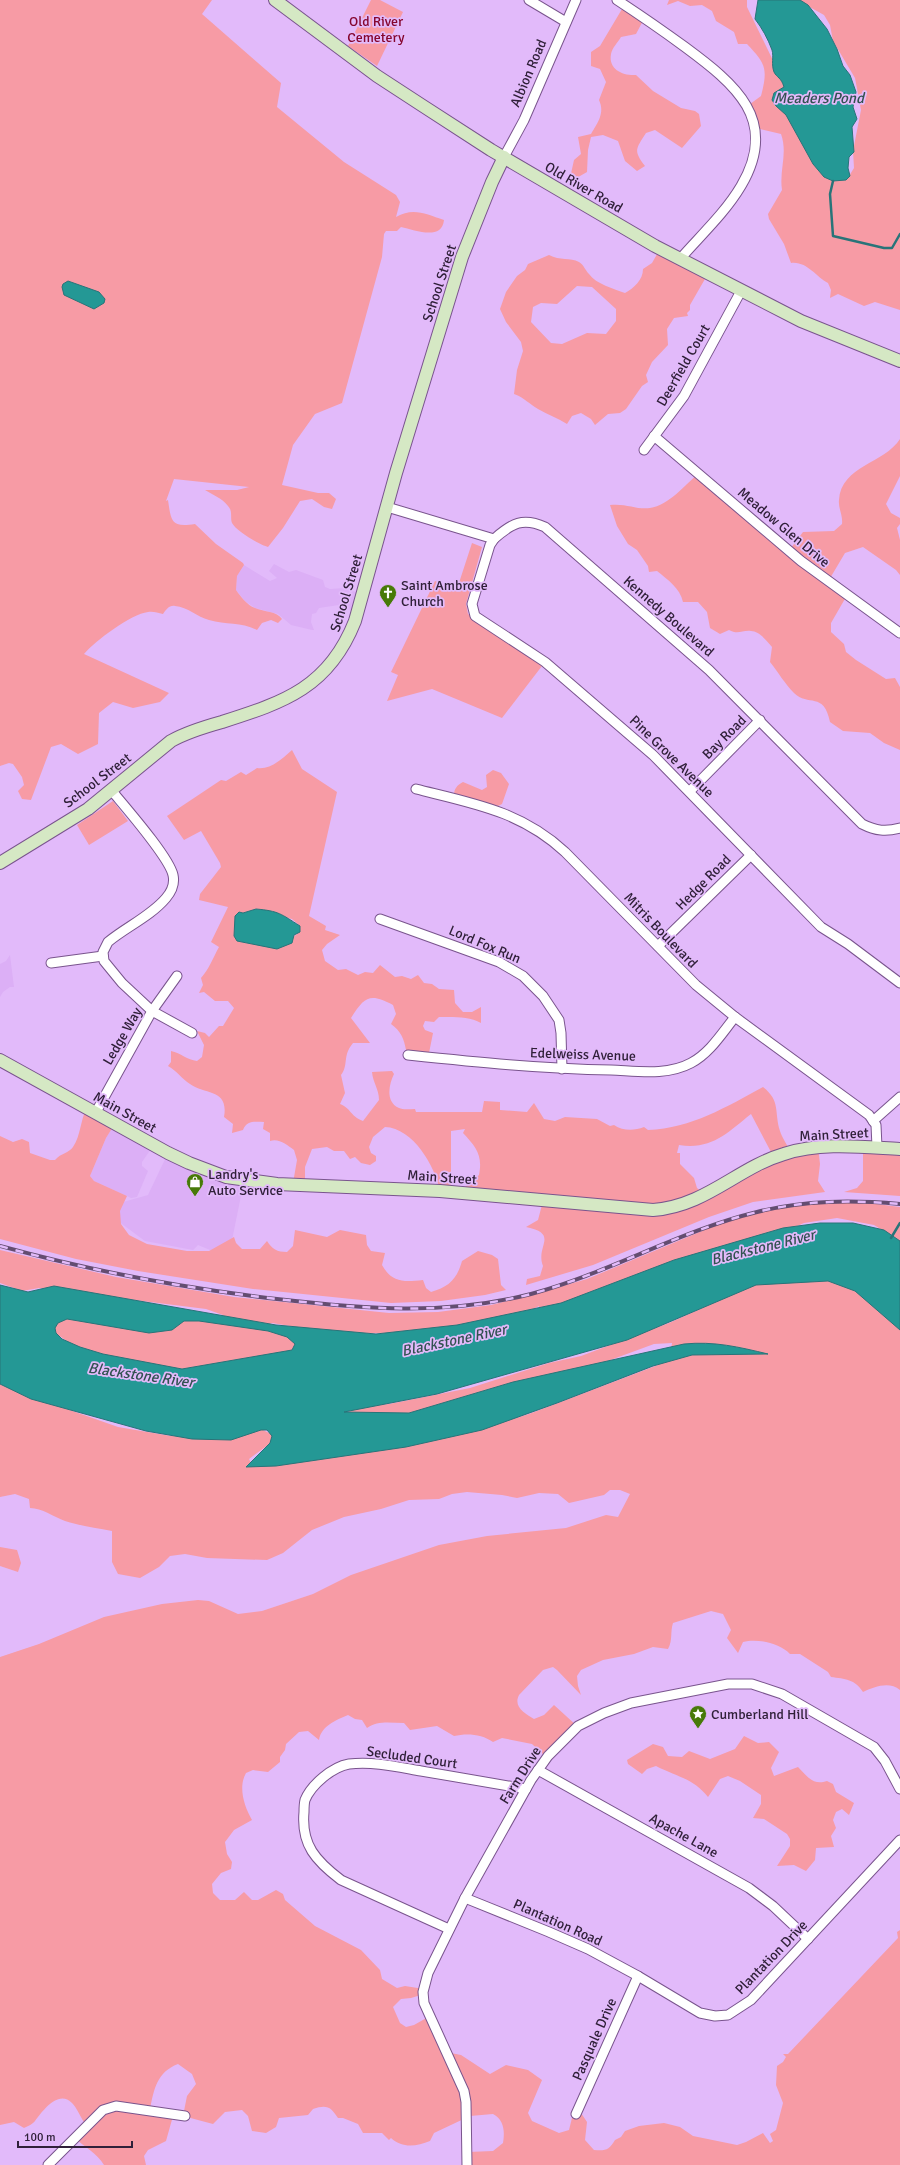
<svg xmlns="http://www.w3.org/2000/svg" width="900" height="2165" font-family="Signika,sans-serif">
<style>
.built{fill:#dcaff6}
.green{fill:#f79ba5;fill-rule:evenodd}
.water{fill:#249895;stroke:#287479;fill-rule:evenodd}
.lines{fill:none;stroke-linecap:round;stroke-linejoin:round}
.stream{stroke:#287479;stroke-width:2.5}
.street-casing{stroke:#79548d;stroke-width:11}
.secondary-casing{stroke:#79548d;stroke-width:14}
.street{stroke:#fff;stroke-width:9}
.secondary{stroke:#d5e8c4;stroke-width:12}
.rail-casing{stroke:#644d71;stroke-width:4}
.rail{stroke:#e2bafa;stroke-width:2.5;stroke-dasharray:8;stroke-linecap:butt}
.labels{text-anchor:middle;stroke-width:3.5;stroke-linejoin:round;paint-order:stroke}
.park-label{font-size:14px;fill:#85062e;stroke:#e2bafa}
.street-label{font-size:14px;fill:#302039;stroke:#e2bafa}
.poi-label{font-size:14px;fill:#302039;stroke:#e2bafa;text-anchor:start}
.water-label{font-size:15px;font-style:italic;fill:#315251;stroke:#e2bafa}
</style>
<rect width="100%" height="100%" fill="#e2bafa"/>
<g class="built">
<path d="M274,564L289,572L296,570L323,580L325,587L330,589L344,588L363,594L358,613L339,605L319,608L316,613L312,614L311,622L314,630H312L291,625L278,614L255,608L245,601L236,590L237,576L244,565L270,581L277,578L269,571Z"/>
<path d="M10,955L14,987H10L3,992L0,997V964L6,961Z"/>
<path d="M116,1122L153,1146L142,1162V1166L148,1171L137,1197L131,1198L94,1181L90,1176L106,1138Z"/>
<path d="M168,1153L244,1181L230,1250H210L198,1245L193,1250L145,1241L118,1221L116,1204L148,1195Z"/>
</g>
<g class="green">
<path d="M0,0H212L202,14L281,83L277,107L344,162L396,195L400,202L396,217C413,207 426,214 444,220C442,241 415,230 401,227L397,231H386L384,234L382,257L342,403L315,414L293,445L282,485L318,493H329L336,499L332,509L324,507L312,499L300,501L283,528L268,547C260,545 236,531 232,523C230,518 233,511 228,506C222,498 213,495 205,490H237L249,487L174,479L166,501L168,500C171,521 171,528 195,524L216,544L243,563L244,565L237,576L236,590C241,597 247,605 255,608C264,612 277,611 282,619L278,623L271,620L262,623L257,630C242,622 226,625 209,620C197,617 188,607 175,606C169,605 166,610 163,614C158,613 153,611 148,612C131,614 95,641 84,654L169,693L160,702L133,708L113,702L99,713L98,744L78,754L61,744L51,747L31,800L22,799L18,791L24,785L22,777L13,764L9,763L0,766Z"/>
<path d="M371,0H380L403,12L377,66L348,46Z"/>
<path d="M669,0H747V7L782,79L849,176L854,168L853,151L861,110L855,78L833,41L830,25L824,15L797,0H900V310L875,302L864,306L838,294L830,298L831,290L828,283C816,277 807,261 791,263L784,244L769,219L768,214L782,190C779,170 788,154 781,134L752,127L746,107L761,96C768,69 766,64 747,44H738L734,32L716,21L712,11L702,5L690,6L678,1L667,5Z"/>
<path d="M625,4L645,17L636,34L621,37C618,42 612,48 611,54C608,70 624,76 636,75L653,91L681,108L695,111L699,114L701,126L682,148L655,130L646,133C636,149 633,150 645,166L637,171L625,161L618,141L603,135L591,137L588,150L587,172L573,180L570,178L574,160L581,154L578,137L591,134C598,122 605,113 599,100L606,82L600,69L591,66V52L600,46Z"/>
<path d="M660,249L709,272L690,305V310L687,313L688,316L674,318L667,329L668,345L652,362L646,375L648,382L642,386L626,409L620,413L608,414L595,425L591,419L581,413L572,416L567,424C558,418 548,415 538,409C529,404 525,398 514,394L517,370L523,351L521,342L506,322L500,309L506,292L517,276L525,270L528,264L549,255C560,261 570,257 579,262C584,265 585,270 589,274C596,284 614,289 625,293C634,288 643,280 643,269L652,263ZM577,286L592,287L616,309V321L606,334L587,333L562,344L551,343L531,322L533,307L541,303L557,304Z"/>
<path d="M900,439V476L886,504L891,513L900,518V524L897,528L900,540V575L896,570L863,547L845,553L829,580L846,597L831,623V632L844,644L846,652L856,660L886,679L895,678L900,687V750L884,743L870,733L843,731L830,722C824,691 808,707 794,693C785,684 778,672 770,662L772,647C767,641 759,631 751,631C742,630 738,635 729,630L720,634L710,628L707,612L698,602H683C680,588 668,580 657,571L649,572L648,566L637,550L628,544L617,526L610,505C626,503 637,510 650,508C669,505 685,485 699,473L791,548L803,532L834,531L842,524C843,515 838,508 839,500C841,466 885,463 900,439Z"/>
<path d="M472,543L482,547L466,604L468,614L545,662L502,718L432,689L387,701L398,675L391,672L435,581L457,589Z"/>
<path d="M292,750L302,769L337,792L309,916L326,926L325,930L340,935L327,944L322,950L325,961L338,970L346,969L358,975L365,972L373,973L380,965L395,977L402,976L411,979L418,975L424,983L432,984L439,989L454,990L455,1003L463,1012H472L481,1007V1023C469,1016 453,1017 439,1017L434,1022L425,1021L423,1026L425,1030L433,1033L429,1053L406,1050C404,1039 401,1031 391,1024L396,1014L393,1005C370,993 365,996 351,1018L370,1043H353C342,1056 349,1065 341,1075L345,1093L340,1104C351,1108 350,1116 363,1121L379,1100C379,1089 373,1083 372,1072L392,1071L394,1074C389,1084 385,1102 399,1108C403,1110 410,1109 415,1109L416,1112H482L484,1101L500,1102V1110L527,1112L534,1103L544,1119L555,1121L565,1117L597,1119L610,1126L614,1125C623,1131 634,1131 644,1127L648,1130C692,1128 726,1107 763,1087C781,1101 774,1112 780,1131C782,1138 787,1144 790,1151L818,1147L820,1164L818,1181L825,1192L753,1202L709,1217L593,1265L526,1285L527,1279L540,1276L543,1266C535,1246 560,1234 526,1227L538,1220L543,1201L464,1193L465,1187L479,1175C483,1155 476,1147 463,1133L465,1129L451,1131V1192L440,1191C435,1166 413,1128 385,1127L373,1137L369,1147L371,1153L376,1156V1161L370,1165L361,1163L355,1157L350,1159L344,1151H334L327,1147L312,1149L305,1167V1184L293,1183L297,1160L294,1150C287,1145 279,1138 270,1141V1133L263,1129L264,1122C255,1122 247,1120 243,1130L232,1133L233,1124L224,1117C229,1089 206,1095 190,1084C182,1079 177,1071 168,1066L171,1062V1051C181,1053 187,1060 197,1061L202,1057L204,1045L197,1031L205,1033L209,1037L219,1026H223L234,1008L228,1001H215L204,992L199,993L203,985L201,978C209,969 213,958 219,947L211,942L228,907L199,900L200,894L221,867L220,863L201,831L184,840L167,816L221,780L226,781L241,772L246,775L257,768C271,770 283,758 292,750ZM256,909L292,919L300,926L297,934L282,946L241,942L243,913ZM751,1114L771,1152L770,1158L701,1191L697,1188L694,1178L680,1164V1153H677L679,1145C712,1150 727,1133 751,1114Z"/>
<path d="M493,770L501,773L509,784L502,804L494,808L454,795C454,789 457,785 463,782L482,790L487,787L486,775Z"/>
<path d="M113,801L128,821L89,845L77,825Z"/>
<path d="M87,1107L116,1122L106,1138L90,1176L94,1181L127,1196L120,1211L121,1224L129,1235L147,1244L187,1251H209L234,1237L236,1243L242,1249H260L267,1241C272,1249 277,1252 287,1252L293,1246L295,1230L327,1237L340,1230L366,1235L367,1245L371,1251L385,1253L382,1265C392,1283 404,1282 423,1280L426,1288L431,1292C449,1287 457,1279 462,1261L478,1251L492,1255L498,1259L501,1285L506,1290L485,1295L441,1301L391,1303L253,1289L138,1271L76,1259L0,1239V1136L13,1142L22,1139L29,1142L30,1153L50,1160H55C61,1153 69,1153 73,1147C81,1135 80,1121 87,1107Z"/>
<path d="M863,1146L900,1148V1196L844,1192L857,1188L863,1181Z"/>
<path d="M823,1202H861L900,1207V1241L874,1225L837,1218L804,1223L777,1235L563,1305L539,1308V1306L529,1311L423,1333H333L272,1323L266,1326L309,1346L297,1354L186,1371L116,1359L71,1344L51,1330V1323L67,1319L81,1321L228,1320L223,1315L206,1309L39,1288L22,1291L0,1283V1250L116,1277L234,1297L389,1313L438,1312L491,1305L535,1294L587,1279L714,1226L756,1212Z"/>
<path d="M771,1277H837L900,1320V1690C889,1681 874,1687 863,1692C855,1679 845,1679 831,1677L828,1672L800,1654H790C780,1643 757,1638 743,1642L738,1653L727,1638L731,1630L723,1614L711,1611L673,1623C670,1632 673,1640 668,1649L653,1647L634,1654L603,1660L581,1670L577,1676L578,1686L581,1695L557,1670L553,1667L543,1670L519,1695C513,1707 525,1713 534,1719L544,1715L554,1705L577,1726L545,1756L532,1744L502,1738L493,1742C482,1734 467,1733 454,1736L437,1726L410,1730L404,1723C391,1723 378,1720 367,1728L362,1720L355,1719L348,1715C336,1720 321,1726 319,1740L308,1731L299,1732L286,1744L285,1750L280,1757V1762L268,1772L253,1770L246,1773C238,1787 244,1806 252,1820L234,1830L225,1842L227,1854L232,1862L231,1869L221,1873L212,1884L213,1893L220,1900H235L244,1892L252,1900H258L276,1890L283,1894L285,1900L315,1926L361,1950L380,1970L382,1979L397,1988L405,1986L424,1989V1994L411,1998L401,1999L393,2007L400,2023L406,2027L414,2025L430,2016L451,2053L461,2055L490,2074L506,2065L528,2070L542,2080L528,2113L532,2121L559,2133L569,2130L573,2114L577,2107L587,2122L585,2140L594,2150C606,2151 609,2150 615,2140L621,2137L625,2131L639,2126L664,2123L680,2127L693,2136L737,2145L746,2142L763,2133L770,2143L773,2141L770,2134L776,2130L783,2103L776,2085L777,2066L783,2062L786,2057L783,2054H788L898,1938L897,1932L900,1930V2165H466L468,2152L493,2151L503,2143C505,2131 504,2120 493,2114L470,2116L434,2133L430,2141C417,2146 403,2149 391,2138L389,2140L382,2133H363L358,2124L343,2118H338C331,2107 327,2104 313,2109L308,2115L279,2118L276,2127L266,2133L252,2131L248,2116L242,2110L225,2112L213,2124L183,2116L187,2096L196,2084L192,2074L178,2064C157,2072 154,2089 150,2109L173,2116L166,2141L148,2150L144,2156L146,2165H104C97,2153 84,2147 74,2137L84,2122C80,2116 77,2108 72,2103C58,2089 42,2112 35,2121C33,2124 28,2126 24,2128L14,2122L0,2125V1657L39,1644L104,1617L162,1604L198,1600L209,1601L238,1614L262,1611L313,1594L351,1575L439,1545L487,1536L566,1528L606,1515L618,1517L630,1494L620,1490H610L604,1495L569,1503L558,1494L539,1493L517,1498L502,1495L467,1492L452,1494L439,1499L409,1500L381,1509L344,1517L312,1530L283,1553L267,1560L207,1558L185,1554L170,1556L159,1567L140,1578L118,1574L112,1562V1531C96,1528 81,1526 65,1521C54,1517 42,1508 30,1508L29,1499L15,1494L0,1497V1377L64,1408L118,1427L171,1436H201L261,1429L273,1435L272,1442L249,1459L251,1463L513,1419L529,1414L658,1365L670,1357L672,1343L654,1344L586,1369L417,1414H350L348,1412L358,1407L389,1404L470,1388L549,1363L581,1356L669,1323Z"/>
<path d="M0,1547L17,1550L21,1563L18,1572L0,1566Z"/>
<path d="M744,1736L758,1743L769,1742L779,1752L771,1768L774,1776L798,1767C807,1776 813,1786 827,1781L833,1784L836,1792L854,1803L849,1815L842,1809L836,1812L833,1820L836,1828L831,1836L834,1847L816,1848L815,1860L806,1871L794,1865L777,1866L790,1846V1839L787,1834L764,1819L753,1818L761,1804V1795L740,1781L728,1776L720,1779L708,1797C693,1778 677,1777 656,1766L647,1769L642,1774L628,1764L627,1760L653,1744L663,1747L668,1756L682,1757L689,1751L710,1759L735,1749Z"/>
</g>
<g class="water">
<path d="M758,0H800L808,5L827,29L837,49L843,66L850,75L856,92L853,107L857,119L852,127L854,152L849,157L848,168L850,176L846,180L833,181L824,177L813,164L786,115L776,106L772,100L774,93L784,87C781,77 777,78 774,72C771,64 774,57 772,50C768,39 762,28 755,19Z"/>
<path d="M68,281L99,292L105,299L104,303L94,309L64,295L62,287L63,284Z"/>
<path d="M256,909C279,911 281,914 300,926V932L294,935L292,943L277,949L237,941L234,936L235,916L239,912L243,913Z"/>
<path d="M820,1223H853L884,1230L900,1241V1330L855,1291L828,1281L756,1285L627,1340L437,1394L344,1412L409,1413L513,1382L684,1344C714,1341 739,1347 768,1354L692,1355L653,1366L557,1403L482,1430L406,1447L276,1466L246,1467L270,1443L272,1436L267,1430H261L231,1440L192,1439L146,1431L31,1399L0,1384V1285L28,1292L54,1286L276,1325L376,1334L457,1325L561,1303L674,1260L783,1228ZM67,1319L149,1333L172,1330L184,1321H199L268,1331L287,1337L295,1344L292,1350L182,1369L103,1354L80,1347L62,1339L56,1333L55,1328L58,1323Z"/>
</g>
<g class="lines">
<g class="stream">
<path d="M833,181L830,194L833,236L884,248H892L900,234"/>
<path d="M891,1238L900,1223"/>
</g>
<defs>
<g id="street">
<path d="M529,0L566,22"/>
<path d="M617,0C640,15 663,31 685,47C735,84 780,120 741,186C725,213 700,236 680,259"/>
<path d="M504,157L524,120L576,0"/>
<path d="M654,436L801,561L900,633"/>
<path d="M644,450L684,396L741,291"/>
<path d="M387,507L494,539C512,523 523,517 545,527L709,670L862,824C876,831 886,832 900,828"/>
<path d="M494,539L490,545L472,604L475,616L545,662L653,755L821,927L848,944L900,983"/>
<path d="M416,789C472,803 521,811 565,852L696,985L735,1017L869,1115L876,1125L877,1147"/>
<path d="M112,791C126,808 169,857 173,875C175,884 172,891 166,898C151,916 126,927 108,942L103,952L104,961L122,983L152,1011L192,1033"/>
<path d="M690,791L760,720"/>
<path d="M380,919L499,962L523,976L543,996L559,1020L561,1033L562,1069"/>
<path d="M658,946L751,855"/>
<path d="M51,963L103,956"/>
<path d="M408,1055C475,1062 543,1069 611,1070C637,1071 667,1076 691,1063C710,1053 722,1033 735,1017"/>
<path d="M96,1112L152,1011L177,976"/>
<path d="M873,1121L900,1097"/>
<path d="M538,1770L749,1888L773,1906L808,1939"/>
<path d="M465,1898L549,1932L588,1949L638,1976L700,2013L715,2016L728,2015L751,2000L900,1840"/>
<path d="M449,1929L341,1880C316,1861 301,1845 304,1812C304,1809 304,1804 305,1800C311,1785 332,1767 349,1764C373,1761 398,1767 421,1771C456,1777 491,1783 526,1789"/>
<path d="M576,2114L638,1976"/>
<path d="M48,2165L103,2110L116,2106L185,2116"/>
<path d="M467,2165L466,2102L464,2091L424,2003L423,1992L428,1973L465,1898L531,1780L548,1756L578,1726L604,1713L631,1703L728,1684H752L782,1694L874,1747L885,1761L900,1789"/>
</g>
<g id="secondary">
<path d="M275,0L377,76L423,106L491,150L655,246L801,321L900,361"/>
<path d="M0,863L88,809L171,741C187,732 204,727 222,722C285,702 329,687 355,621L396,473L462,257L492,182L504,157"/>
<path d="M0,1060L168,1153L189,1163L226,1177L277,1184L440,1191L653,1210C706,1206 737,1168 784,1154C821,1142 862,1147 900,1149"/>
</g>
</defs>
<use href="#street" class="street-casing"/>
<use href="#secondary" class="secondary-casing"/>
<use href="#street" class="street"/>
<use href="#secondary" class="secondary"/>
<defs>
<path id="rail" d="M0,1246C91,1271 183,1288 277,1299C364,1309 445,1316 531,1294C609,1273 679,1231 757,1212C805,1200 852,1200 900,1204"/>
</defs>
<use href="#rail" class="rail-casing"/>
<use href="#rail" class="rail"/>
</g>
<defs>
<symbol id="church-pin" viewBox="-11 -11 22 30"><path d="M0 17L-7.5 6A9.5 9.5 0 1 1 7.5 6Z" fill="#477a08" stroke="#e2bafa"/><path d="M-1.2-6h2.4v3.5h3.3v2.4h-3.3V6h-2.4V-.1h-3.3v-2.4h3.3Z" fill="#fff"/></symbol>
<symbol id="shop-pin" viewBox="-11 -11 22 30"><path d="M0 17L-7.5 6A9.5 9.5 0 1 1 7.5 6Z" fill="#477a08" stroke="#e2bafa"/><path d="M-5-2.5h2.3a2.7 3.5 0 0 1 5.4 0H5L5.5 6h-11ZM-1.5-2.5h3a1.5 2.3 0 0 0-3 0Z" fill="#fff"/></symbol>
<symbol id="sight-pin" viewBox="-11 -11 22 30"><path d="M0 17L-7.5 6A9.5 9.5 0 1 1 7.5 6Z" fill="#477a08" stroke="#e2bafa"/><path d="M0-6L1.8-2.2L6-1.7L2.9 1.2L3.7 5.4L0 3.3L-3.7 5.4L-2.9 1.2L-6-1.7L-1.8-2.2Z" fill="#fff"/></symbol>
</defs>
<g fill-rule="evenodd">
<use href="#church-pin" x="378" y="583" width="20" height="27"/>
<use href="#shop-pin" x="185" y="1172" width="20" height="27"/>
<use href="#sight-pin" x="688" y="1704" width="20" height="27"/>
</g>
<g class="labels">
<g class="park-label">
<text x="376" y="26">Old River<tspan x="376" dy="16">Cemetery</tspan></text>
</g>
<g class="street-label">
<text transform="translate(528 73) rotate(-67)" y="5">Albion Road</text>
<text transform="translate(584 187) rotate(30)" y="5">Old River Road</text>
<text transform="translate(439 283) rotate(-72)" y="5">School Street</text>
<text transform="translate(683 365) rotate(-60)" y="5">Deerfield Court</text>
<text transform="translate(784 527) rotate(40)" y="5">Meadow Glen Drive</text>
<text transform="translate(346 593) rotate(-73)" y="5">School Street</text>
<text transform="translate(669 616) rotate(41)" y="5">Kennedy Boulevard</text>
<text transform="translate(724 737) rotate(-45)" y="5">Bay Road</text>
<text transform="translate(672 756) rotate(44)" y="5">Pine Grove Avenue</text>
<text transform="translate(97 780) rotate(-37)" y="5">School Street</text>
<text transform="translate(703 882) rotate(-45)" y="5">Hedge Road</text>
<text transform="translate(661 930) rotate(46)" y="5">Mitris Boulevard</text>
<text transform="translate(485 944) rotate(23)" y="5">Lord Fox Run</text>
<text transform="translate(122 1036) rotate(-60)" y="5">Ledge Way</text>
<text transform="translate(583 1054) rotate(2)" y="5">Edelweiss Avenue</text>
<text transform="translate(125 1112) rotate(29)" y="5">Main Street</text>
<text transform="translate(834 1134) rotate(-3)" y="5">Main Street</text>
<text transform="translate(442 1177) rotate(4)" y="5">Main Street</text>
<text transform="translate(412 1757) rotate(8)" y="5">Secluded Court</text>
<text transform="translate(520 1775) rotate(-58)" y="5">Farm Drive</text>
<text transform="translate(684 1835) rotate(29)" y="5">Apache Lane</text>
<text transform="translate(558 1922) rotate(24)" y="5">Plantation Road</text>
<text transform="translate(771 1957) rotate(-46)" y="5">Plantation Drive</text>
<text transform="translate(594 2039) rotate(-66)" y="5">Pasquale Drive</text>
</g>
<g class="poi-label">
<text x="401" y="590">Saint Ambrose<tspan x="401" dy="16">Church</tspan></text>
<text x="208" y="1179">Landry's<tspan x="208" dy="16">Auto Service</tspan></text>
<text x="711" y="1719">Cumberland Hill</text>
</g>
<g class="water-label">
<text x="819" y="103">Meaders Pond</text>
<text transform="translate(763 1247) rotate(-14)" y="5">Blackstone River</text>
<text transform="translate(454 1340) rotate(-12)" y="5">Blackstone River</text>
<text transform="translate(141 1375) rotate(8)" y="5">Blackstone River</text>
</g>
</g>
<path d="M18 2141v6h114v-6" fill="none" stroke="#302039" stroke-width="2"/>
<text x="24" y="2141" font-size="12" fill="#302039" stroke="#e2bafa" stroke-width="3" paint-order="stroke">100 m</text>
</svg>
